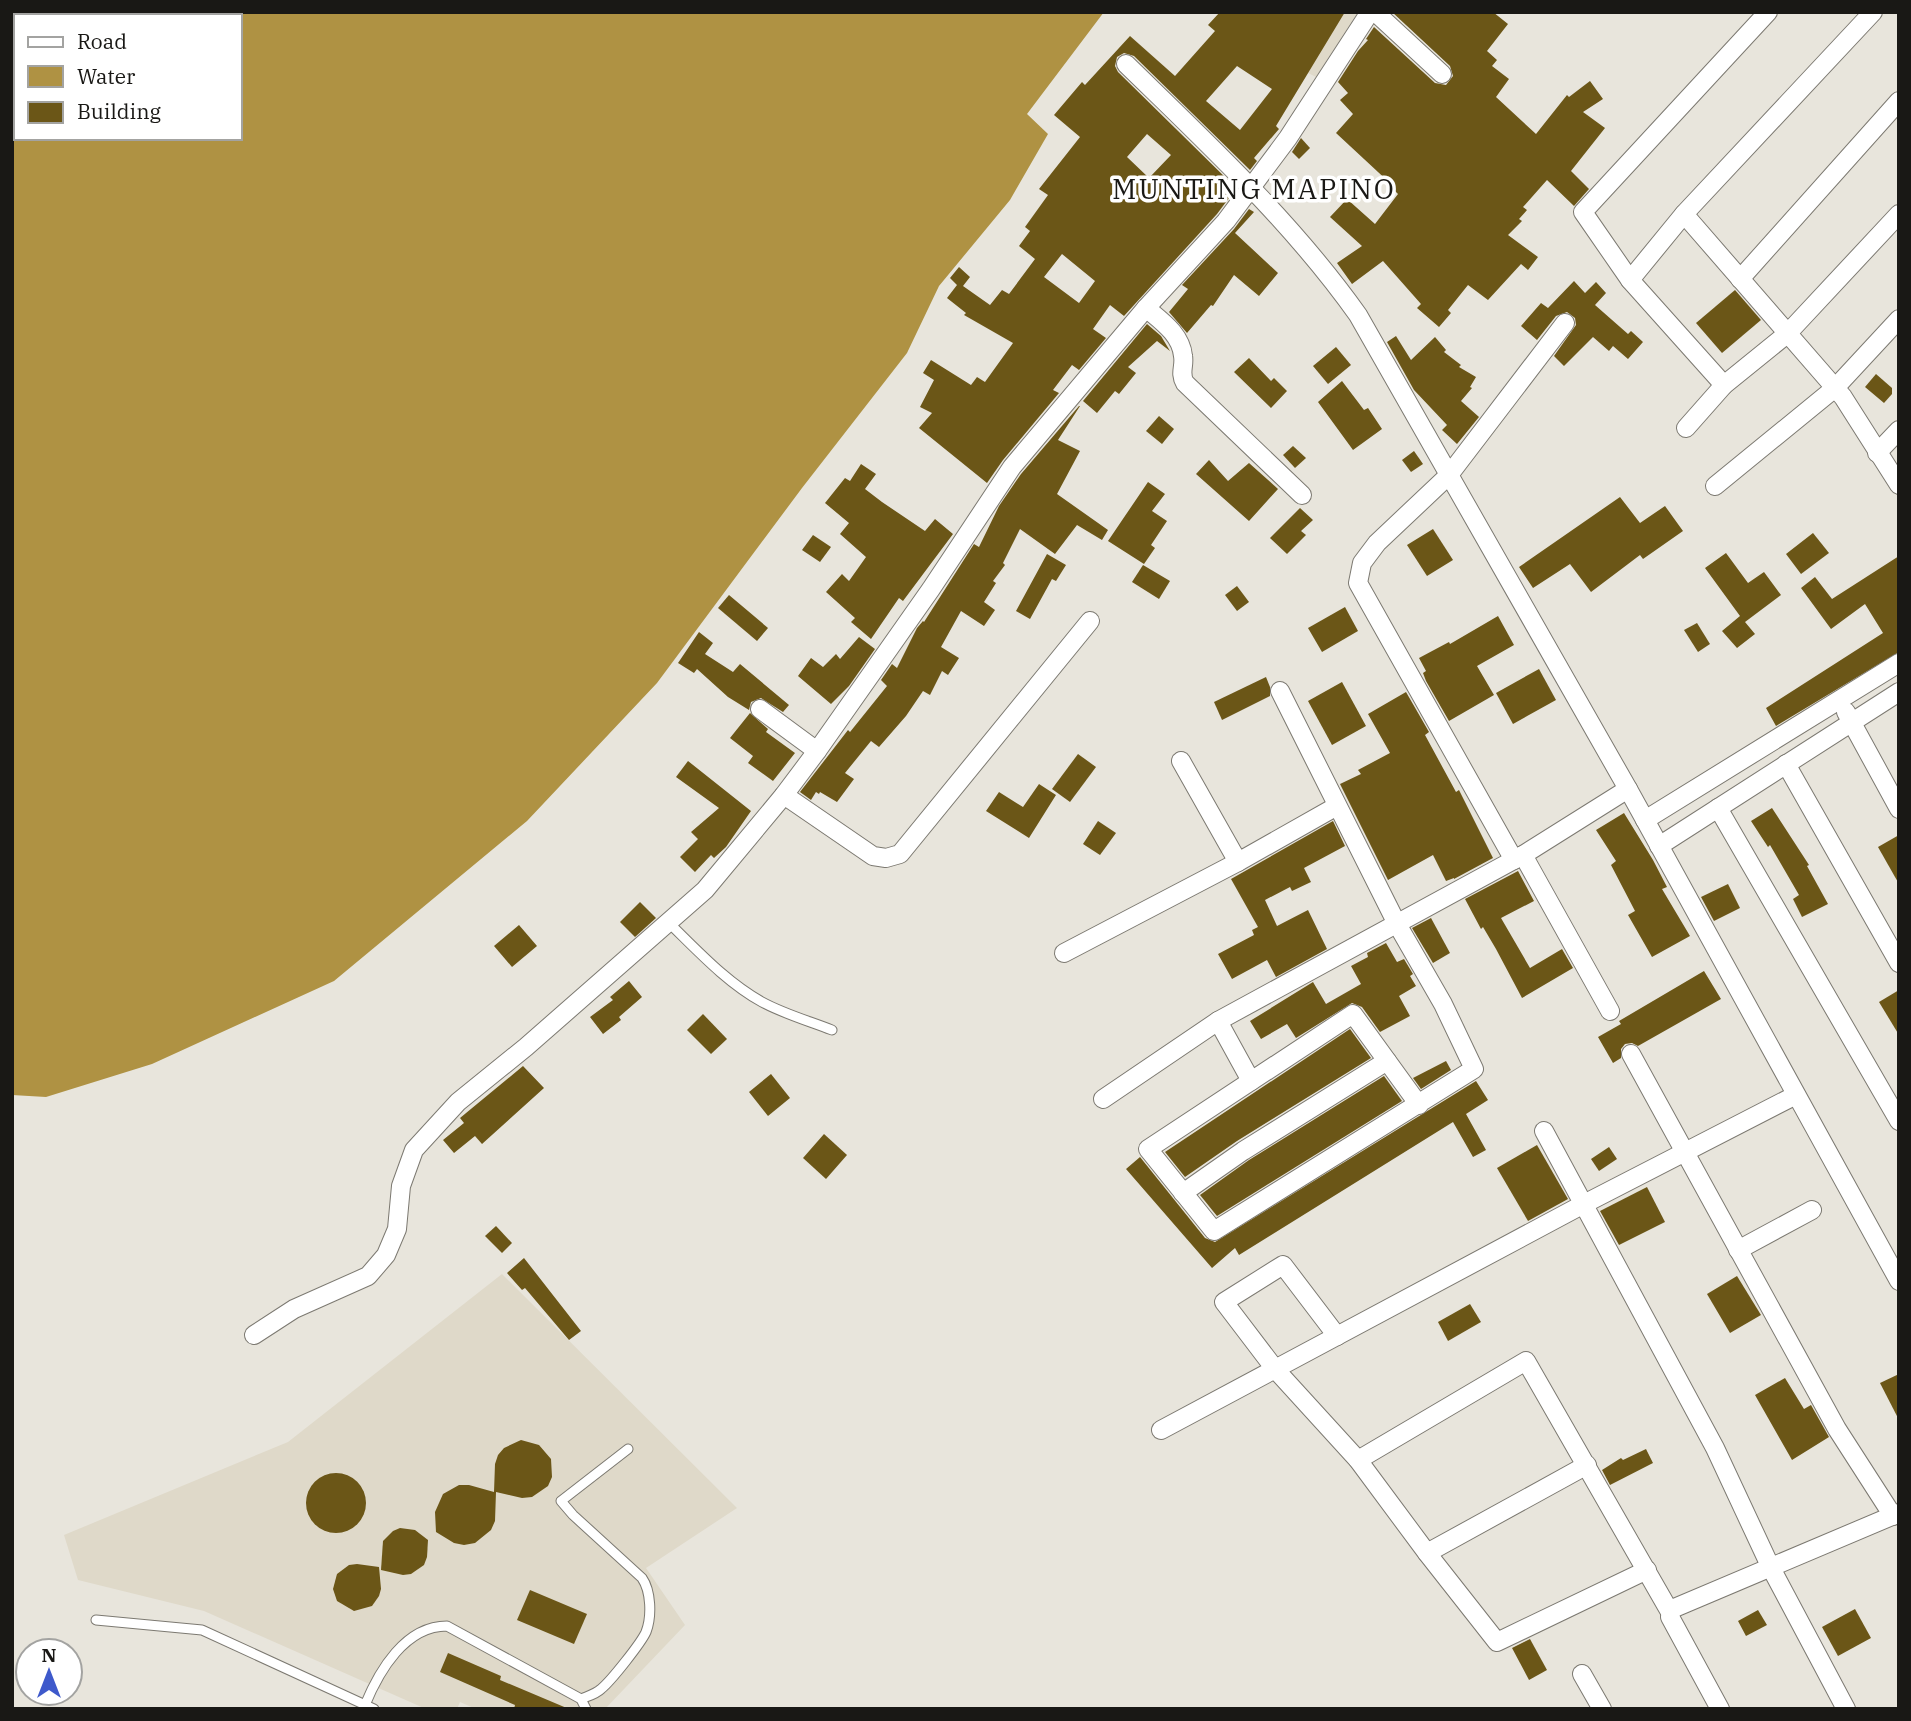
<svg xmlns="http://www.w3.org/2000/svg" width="1911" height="1721" font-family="'IBM Plex Serif',serif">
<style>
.built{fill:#dfd9c9}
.water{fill:#af9243;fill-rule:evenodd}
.building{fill:#6b5617;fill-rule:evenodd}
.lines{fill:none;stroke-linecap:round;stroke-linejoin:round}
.lane-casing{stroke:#7c7971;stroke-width:11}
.street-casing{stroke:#7c7971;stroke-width:20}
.lane{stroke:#fff;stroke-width:9}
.street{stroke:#fff;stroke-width:18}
.labels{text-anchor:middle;stroke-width:7;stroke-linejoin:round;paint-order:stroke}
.quarter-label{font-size:28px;letter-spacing:2px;fill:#191815;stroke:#fff}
</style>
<rect width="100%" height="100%" fill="#e8e5dc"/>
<g class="built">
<path d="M1272,12H1358L1316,77L1258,48Z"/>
<path d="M502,1274L737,1508L646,1568L685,1625L605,1709H476L460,1702L457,1709H426L204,1611L78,1580L64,1535L288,1442Z"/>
</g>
<path class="water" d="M12,12H1104L1027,114L1048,134L1010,200L939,286L907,353L802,488L657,683L527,821L334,981L152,1064L46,1097L12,1095ZM16,16H240V138H16Z"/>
<g class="building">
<path d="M1220,12H1345L1276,126L1279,129L1254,158L1257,161L1250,170L1134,56L1124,53L1117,57L1115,66L1118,72L1233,185L1228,191L1232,194L1217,214L1124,316L1110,305L1093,329L1106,338L1079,370L1072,365L1053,390L1059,393L1003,460L987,483L919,428L932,413L920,407L934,380L923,373L931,360L971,385L977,377L985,382L1013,343L964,315L966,313L947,298L957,285L950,278L959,267L970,277L963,286L990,305L1002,290L1009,294L1035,259L1019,246L1030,231L1025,227L1048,195L1039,189L1080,137L1054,115L1082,82L1085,85L1130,36L1175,76L1215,31L1208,25ZM1237,66L1272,89L1240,130L1206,101ZM1147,134L1171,155L1149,178L1127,157ZM1062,254L1095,281L1079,303L1044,277Z"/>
<path d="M1392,12H1493L1508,24L1487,51L1497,60L1492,66L1509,79L1496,97L1536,134L1567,95L1569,97L1590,81L1603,99L1583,112L1605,128L1571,171L1589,189L1574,206L1547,180L1523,207L1527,210L1519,219L1522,221L1508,235L1538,257L1528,270L1521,264L1488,300L1468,285L1448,310L1451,313L1439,327L1417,308L1421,304L1383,261L1352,284L1337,263L1362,246L1330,217L1347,199L1375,224L1398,194L1390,186L1392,185L1336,133L1353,114L1340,100L1348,93L1338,82L1358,51L1368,40L1366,39L1374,27L1435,83L1446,85L1453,76L1450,66Z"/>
<path d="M1301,138L1310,148L1299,159L1292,152Z"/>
<path d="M1249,209L1254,212L1235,233L1278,273L1259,296L1234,275L1213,306L1211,305L1187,333L1169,312L1188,289L1182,285L1234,229Z"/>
<path d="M1574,281L1585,293L1596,282L1606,293L1595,305L1628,334L1631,331L1643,342L1628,359L1613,346L1609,351L1593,337L1564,366L1554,356L1576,325L1575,318L1567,312L1556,316L1537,340L1521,326L1541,303L1548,308Z"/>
<path d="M1735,290L1761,320L1722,353L1696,323Z"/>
<path d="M1147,324L1161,336L1170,351L1157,341L1128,367L1136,373L1119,394L1115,391L1097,413L1083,401Z"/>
<path d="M1396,336L1411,360L1435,337L1446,350L1444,352L1461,365L1459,367L1476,377L1470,387L1472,388L1461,401L1479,417L1457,444L1442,430L1447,425L1414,390L1387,342Z"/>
<path d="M1336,347L1351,365L1328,384L1313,366Z"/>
<path d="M1249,358L1271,381L1274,378L1287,391L1271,408L1234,372Z"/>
<path d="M1876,374L1892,388V394L1884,403L1865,387Z"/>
<path d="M1342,381L1364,410L1368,408L1382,429L1353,450L1318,402Z"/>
<path d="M1079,406H1080L1058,440L1080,451L1057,494L1108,530L1102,540L1077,525L1055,554L1020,529L1003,563L1005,565L993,581L996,583L984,602L995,610L984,626L961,611L941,647L959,658L948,675L942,671L930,695L923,691L906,716L879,747L871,741L845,773L854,779L837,802L820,792L819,794L816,792L811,800L800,792L848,730L850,732L887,686L881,680L892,664L897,668L917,628L923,621L924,622L974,544L979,547L999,506L1021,474Z"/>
<path d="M1159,416L1174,429L1162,444L1146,431Z"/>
<path d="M1293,446L1306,458L1295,468L1283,455Z"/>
<path d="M1414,451L1423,464L1411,472L1402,460Z"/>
<path d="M1209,460L1228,481L1249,463L1278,489L1249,521L1196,474Z"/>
<path d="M861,464L876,474L865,489L882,502L925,531L935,519L953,534L903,601L899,598L871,639L851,622L855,618L826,592L842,574L849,581L866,557L840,534L849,523L825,503L845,478L850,481Z"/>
<path d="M1148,482L1165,494L1152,511L1167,521L1151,545L1155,548L1144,564L1108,541Z"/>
<path d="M1620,497L1640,523L1665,506L1683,531L1643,559L1640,555L1591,592L1570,564L1533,588L1519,567Z"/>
<path d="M1300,508L1313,520L1301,531L1306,535L1287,554L1270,538Z"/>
<path d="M1433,529L1453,560L1427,576L1407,545Z"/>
<path d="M1813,533L1829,553L1801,574L1786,554Z"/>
<path d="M813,535L831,547L820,562L802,550Z"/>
<path d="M1726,553L1748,583L1764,572L1781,595L1745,622L1755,634L1737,648L1722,631L1740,616L1705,568Z"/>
<path d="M1047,554L1066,565L1056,581L1052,579L1030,619L1016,611Z"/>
<path d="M1899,556V652L1776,726L1766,708L1883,633L1865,604L1831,629L1801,588L1815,577L1832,599Z"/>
<path d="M1143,565L1170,581L1159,599L1132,582Z"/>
<path d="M1237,586L1249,602L1237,611L1225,595Z"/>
<path d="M729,595L768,628L757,641L718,608Z"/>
<path d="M1345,607L1358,631L1322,652L1308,628Z"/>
<path d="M1498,616L1514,645L1477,666L1494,695L1449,721L1426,681L1423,673L1426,671L1419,658L1449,642L1450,644Z"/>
<path d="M1697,623L1710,644L1698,652L1684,630Z"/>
<path d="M699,632L713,643L705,654L733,672L740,664L789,705L783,712L761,698L751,702L749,710L728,697L697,669L694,673L678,663Z"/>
<path d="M859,637L875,649L849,686L831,704L798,676L811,658L823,667L836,654L840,659Z"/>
<path d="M1539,669L1556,700L1513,724L1496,693Z"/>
<path d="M1266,677L1270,687V696L1222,720L1214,702Z"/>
<path d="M1342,682L1366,726L1332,745L1308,701Z"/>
<path d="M1406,692L1429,732L1425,735L1456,792L1459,790L1493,858L1454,879V878L1446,881L1433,855L1388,880L1340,784L1361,774L1358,770L1390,753L1368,714Z"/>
<path d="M750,713L768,729L766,732L795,753L773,781L748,763L753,756L730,738Z"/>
<path d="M1078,754L1096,767L1070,802L1052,789Z"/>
<path d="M688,761L751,811L726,847L714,858L711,855L695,872L680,857L698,839L691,832L719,808L676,777Z"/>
<path d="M1039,784L1056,795L1029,838L986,811L999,792L1023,807Z"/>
<path d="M1772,808L1809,865L1807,866L1828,904L1802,917L1793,899L1799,895L1770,845L1768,847L1751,821Z"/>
<path d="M1624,813L1653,860L1667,887L1662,889L1690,936L1652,957L1628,915L1635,911L1611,865L1616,861L1596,830Z"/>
<path d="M1098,821L1116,833L1100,855L1083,844Z"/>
<path d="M1333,821L1345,846L1304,868L1311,882L1292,891L1290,887L1265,900L1277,926L1308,910L1327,949L1276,977L1267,960L1232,979L1218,954L1254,935L1252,930L1258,927L1231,879Z"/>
<path d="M1899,835V884L1878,847Z"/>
<path d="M1518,871L1534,901L1501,918L1530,968L1562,949L1573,968L1522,998L1496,949L1483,927L1481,929L1465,899Z"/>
<path d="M1728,884L1740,908L1714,921L1701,897Z"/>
<path d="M640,902L656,918L635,937L620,922Z"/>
<path d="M1431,918L1450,953L1433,963L1412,928Z"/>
<path d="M519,925L537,946L512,967L494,946Z"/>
<path d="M1386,943L1397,962L1404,959L1413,974L1410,976L1416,986L1399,996L1410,1016L1380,1032L1362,1007L1352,1003L1296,1038L1287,1024L1261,1039L1250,1021L1313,982L1326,1004L1361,984L1351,966L1368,957L1367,953Z"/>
<path d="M1704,971L1721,999L1638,1046L1632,1043L1625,1044L1621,1049V1058L1613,1063L1598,1037L1621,1024L1619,1021Z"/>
<path d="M629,981L642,997L619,1017L621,1020L603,1034L590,1017L613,1000L610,997Z"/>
<path d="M1899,990V1035L1879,1002Z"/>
<path d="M703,1014L727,1039L711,1054L687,1030Z"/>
<path d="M1350,1029L1371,1058L1237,1141L1185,1177L1165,1152Z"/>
<path d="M1446,1061L1451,1070L1421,1089L1413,1078Z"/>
<path d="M523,1066L544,1088L482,1144L475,1136L454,1153L443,1140L464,1123L460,1118Z"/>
<path d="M771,1074L790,1098L768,1116L749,1092Z"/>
<path d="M1384,1076L1402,1101L1217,1216L1200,1195L1249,1160Z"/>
<path d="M1476,1081L1488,1100L1466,1114L1486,1150L1473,1157L1453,1122L1239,1255L1235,1248L1212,1268L1126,1169L1140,1157L1205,1238L1215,1242Z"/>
<path d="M824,1134L847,1155L826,1179L803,1158Z"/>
<path d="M1537,1145L1568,1199L1528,1221L1497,1168Z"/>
<path d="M1609,1147L1617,1159L1599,1171L1591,1159Z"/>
<path d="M1647,1187L1665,1222L1619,1245L1600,1211Z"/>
<path d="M496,1226L512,1243L502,1253L485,1236Z"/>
<path d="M524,1258L581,1331L569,1340L525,1288L522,1290L507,1273Z"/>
<path d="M1737,1276L1761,1315L1730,1333L1707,1294Z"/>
<path d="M1470,1304L1481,1322L1448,1341L1438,1322Z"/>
<path d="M1899,1374V1420L1880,1383Z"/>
<path d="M1785,1378L1804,1409L1811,1405L1829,1437L1792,1460L1755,1395Z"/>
<path d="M521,1440L539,1445L551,1459L552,1477L548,1486L532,1497L522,1498L496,1492L495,1521L491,1530L475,1543L464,1545L454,1543L436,1532L435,1512L443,1494L459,1485H469L494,1492L495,1464L498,1455L504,1448Z"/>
<path d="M1646,1449L1653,1463L1610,1485L1602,1470L1621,1458L1623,1460Z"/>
<circle cx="336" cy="1503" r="30"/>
<path d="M400,1528L415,1530L428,1540L427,1557L424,1565L411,1574L403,1575L381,1570L383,1541L393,1531Z"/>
<path d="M357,1564L379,1567L381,1589L379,1596L372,1606L354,1611L337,1601L333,1589L337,1574L349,1565Z"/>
<path d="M530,1590L587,1614L574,1644L517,1620Z"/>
<path d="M1855,1609L1871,1638L1838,1656L1822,1627Z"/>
<path d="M1758,1610L1767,1625L1746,1636L1738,1621Z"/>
<path d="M1530,1639L1547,1670L1529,1680L1512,1648Z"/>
<path d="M448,1653L501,1676L500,1680L569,1709H514L515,1705L440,1672Z"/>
</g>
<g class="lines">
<defs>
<g id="lane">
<path d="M668,922C697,950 726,982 762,1002C784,1014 809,1021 832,1030"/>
<path d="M96,1620L202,1630L374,1709"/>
<path d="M581,1699C588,1696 596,1694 601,1689C611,1681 641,1643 646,1632C652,1616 651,1591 642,1578L573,1515L561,1501L628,1449"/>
<path d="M365,1705C379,1671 405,1626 447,1626L581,1699L586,1709"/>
</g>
<g id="street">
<path d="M1375,12L1442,74"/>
<path d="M1126,64C1208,144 1292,222 1358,315L1628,789L1899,1281"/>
<path d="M1684,214L1843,397L1899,485"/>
<path d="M1740,279L1899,101"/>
<path d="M1630,280L1684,214L1873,12"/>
<path d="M1146,308C1161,321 1181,334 1183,356C1185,366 1179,373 1185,383L1302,495"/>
<path d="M1724,385L1630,280L1583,212L1768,12"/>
<path d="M1686,428L1724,385L1787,334L1899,214"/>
<path d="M1877,453L1899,430"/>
<path d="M1715,486L1835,388L1899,319"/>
<path d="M1280,691L1397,924L1443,1004L1474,1069L1214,1231L1148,1149L1353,1014L1419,1105"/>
<path d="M760,709L817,751"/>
<path d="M1846,712L1899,809"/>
<path d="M1181,761L1238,862L1337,806"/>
<path d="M1786,764L1899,963"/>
<path d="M784,795L873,856L886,858L900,854L1090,621"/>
<path d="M1718,808L1899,1121"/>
<path d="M1645,820L1899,663"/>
<path d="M1659,846L1899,692"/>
<path d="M1523,855L1610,1011"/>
<path d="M1514,860L1358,583L1362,563L1377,543L1449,475L1565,323"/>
<path d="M1064,953L1238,862"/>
<path d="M1218,1021L1251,1081"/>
<path d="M1631,1054L1837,1429L1893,1516"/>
<path d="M1103,1099L1218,1021L1523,855L1628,789"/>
<path d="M1544,1131L1715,1448L1771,1568L1846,1709"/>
<path d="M1183,1193L1243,1151L1387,1061"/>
<path d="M1738,1250L1812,1210"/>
<path d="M254,1335L294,1309L368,1276L386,1255L397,1229L401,1186L414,1150L458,1102L526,1047L705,890L784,795L817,751L931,589L1012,467L1146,308L1226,221L1288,138L1370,12"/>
<path d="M1337,1336L1283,1265L1224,1302L1275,1369L1358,1460L1427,1553L1587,1465"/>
<path d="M1161,1430L1582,1205L1796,1095"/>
<path d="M1358,1460L1526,1361L1670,1612"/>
<path d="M1427,1553L1497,1642L1647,1570"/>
<path d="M1582,1674L1602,1709"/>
<path d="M1720,1709L1670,1617L1672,1609L1899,1513"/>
</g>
</defs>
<use href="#lane" class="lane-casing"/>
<use href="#street" class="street-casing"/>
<use href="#lane" class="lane"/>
<use href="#street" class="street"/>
</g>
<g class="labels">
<g class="quarter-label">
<text x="1254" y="199">MUNTING MAPINO</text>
</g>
</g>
<rect width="1911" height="1721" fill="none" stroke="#191815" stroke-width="28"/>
<rect x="14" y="14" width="228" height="126" fill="#ffffff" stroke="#a3a3a1" stroke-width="2"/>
<rect x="28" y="37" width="35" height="10" fill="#ffffff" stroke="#a3a3a1" stroke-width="2"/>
<text x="77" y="49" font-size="21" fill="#191815">Road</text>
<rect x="28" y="66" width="35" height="21" fill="#af9243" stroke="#a3a3a1" stroke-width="2"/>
<text x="77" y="84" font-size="21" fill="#191815">Water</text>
<rect x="28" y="102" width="35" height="21" fill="#6b5617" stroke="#a3a3a1" stroke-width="2"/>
<text x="77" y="119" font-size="21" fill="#191815">Building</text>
<g transform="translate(49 1672)"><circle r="33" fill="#ffffff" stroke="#a3a3a1" stroke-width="2"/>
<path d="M0-5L12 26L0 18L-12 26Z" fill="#3e59cb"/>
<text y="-10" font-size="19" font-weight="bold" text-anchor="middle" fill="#191815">N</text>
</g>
</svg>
